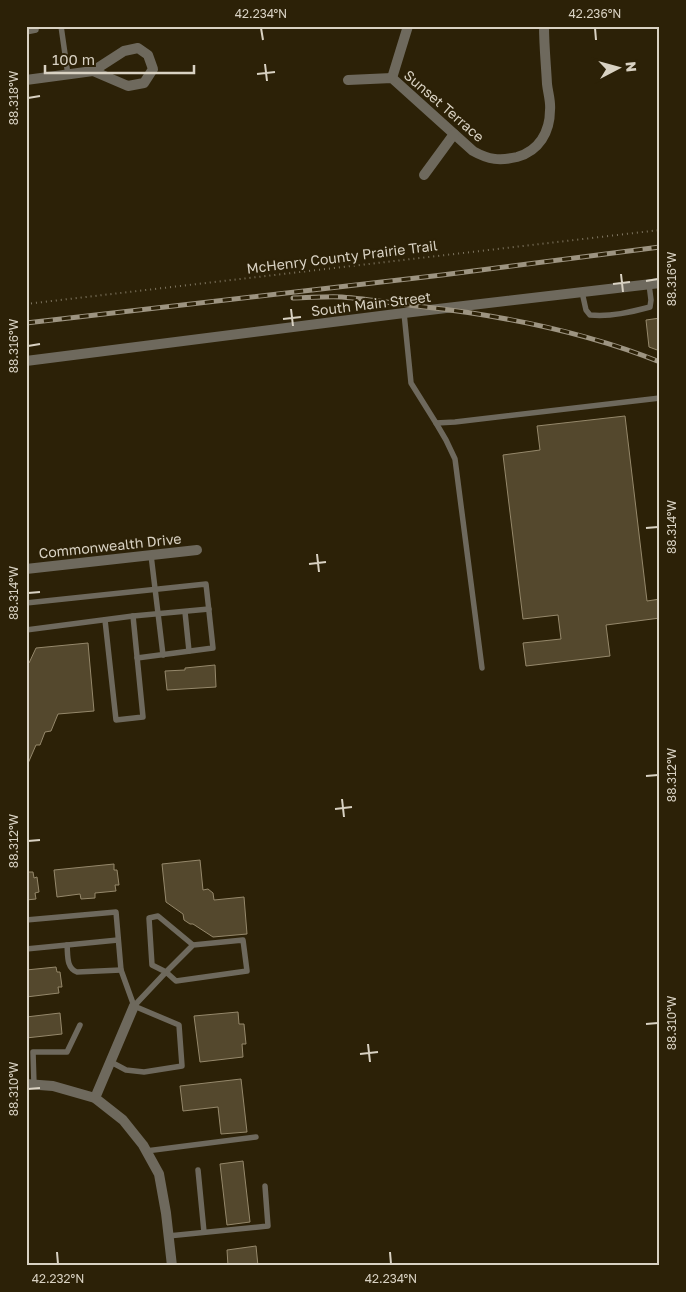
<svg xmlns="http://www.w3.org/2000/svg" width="686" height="1292" font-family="'Golos Text',sans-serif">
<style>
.building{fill:#54482d;stroke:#95886b}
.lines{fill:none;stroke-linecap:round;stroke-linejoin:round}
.path{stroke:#7e7560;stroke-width:2;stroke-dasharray:1 4;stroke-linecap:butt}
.service{stroke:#6e695d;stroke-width:5.5}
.minor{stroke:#6e695d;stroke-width:10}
.tertiary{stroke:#6e695d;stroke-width:10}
.rail-casing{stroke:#9d9481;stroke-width:5}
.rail{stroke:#2c2107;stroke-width:3;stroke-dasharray:9;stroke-linecap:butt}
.ticks{fill:none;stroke:#d9d2c3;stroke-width:2}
.labels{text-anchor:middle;stroke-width:4;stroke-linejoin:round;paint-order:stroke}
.street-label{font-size:14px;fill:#d9d2c3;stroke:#2c2107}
.neatline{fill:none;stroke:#d9d2c3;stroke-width:2}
.ticks-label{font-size:12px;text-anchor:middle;fill:#d9d2c3}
</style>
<rect width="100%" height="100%" fill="#2c2107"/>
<g class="building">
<path d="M660,318V351L649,347L646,320Z"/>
<path d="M625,416L647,601L660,599V618L606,625L610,656L526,666L523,643L561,639L558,615L523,619L503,455L540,450L537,426Z"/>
<path d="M88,643L94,711L58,714L51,731L45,732L40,745H36L26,768V664L29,663L36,648Z"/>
<path d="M215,665L216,687L167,690L165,671L185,670V668Z"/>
<path d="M200,860L203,890L208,889L213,893L214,900L244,897L247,934L213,937L193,924H190L184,920L183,914L166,902L162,864Z"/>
<path d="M114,864V870H117L119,885H115L116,891L95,893V898L81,899L80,894L57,897L54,870Z"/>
<path d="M26,872H33L34,878L37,877L39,892L35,893L36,899L26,900Z"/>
<path d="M56,967L57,972H60L62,987H58L59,993L26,997V970Z"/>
<path d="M238,1012L239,1024H244L246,1044H242L243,1057L200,1062L194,1016Z"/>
<path d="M60,1013L62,1034L26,1038V1017Z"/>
<path d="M241,1079L247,1132L221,1134L218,1107L183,1111L180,1086Z"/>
<path d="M243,1161L250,1222L227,1225L220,1164Z"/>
<path d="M256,1246L258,1266H228L227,1250Z"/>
</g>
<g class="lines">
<path class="path" d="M26,304L660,230"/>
<g class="service">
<path d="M61,26L68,75"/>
<path d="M26,32L36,30V26"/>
<path d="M582,292L586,310L590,315C611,317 631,312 650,307L651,300L649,284"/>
<path d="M404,313L411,383L436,423L455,422L660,398"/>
<path d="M436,423L446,440L455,459L482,668"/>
<path d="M151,555L163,655"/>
<path d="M26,603L206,584L213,648L137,658"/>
<path d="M185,612L189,651"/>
<path d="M105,620L116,720L143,717L133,616"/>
<path d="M26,630L133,616L209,609"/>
<path d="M26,920L116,912L121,970L134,1006L179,1025L182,1066L144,1072L126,1070L111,1062"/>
<path d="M67,945C68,955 66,968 77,972L121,970"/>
<path d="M26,949L118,940"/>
<path d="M134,1006L166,972L176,981L247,971L243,940L193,945L158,916L149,918L152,965L166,972L193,945"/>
<path d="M34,1085L33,1052H67L80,1025"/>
<path d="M146,1151L256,1137"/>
<path d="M198,1170L204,1232"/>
<path d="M168,1236L268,1226L265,1186"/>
</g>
<g class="minor">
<path d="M392,78L408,26"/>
<path d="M26,80L93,71L124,51L138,48L148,55L153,69L144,83L128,86L93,71"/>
<path d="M348,80L392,78L473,151C489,160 500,161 517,157C539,151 550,132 550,110C551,102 548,93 547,84C546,65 544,45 544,26"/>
<path d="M424,175L454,134"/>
<path d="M26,569L197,550"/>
<path d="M26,1084L53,1086L95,1098L123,1120L143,1145L159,1174L166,1213L172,1266"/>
<path d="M95,1098L134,1006"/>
</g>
<path class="tertiary" d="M26,361L404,313L660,283"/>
<defs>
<g id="rail">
<path d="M293,298C309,298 326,296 342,297C367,299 392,303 417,306C500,315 583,331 660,362"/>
<path d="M26,323L442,275L660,247"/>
</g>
</defs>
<use href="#rail" class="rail-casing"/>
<use href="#rail" class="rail"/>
</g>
<path class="ticks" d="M261,28L263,40M595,28L596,40M265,64L267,81M257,74L275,72M28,98L40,96M621,274L623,292M646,281L658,279M613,284L630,282M291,309L293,326M283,319L301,317M28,346L40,344M646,528L658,527M317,554L319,572M309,564L326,562M28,593L40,592M646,776L658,775M342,799L344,817M335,809L352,807M28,841L40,840M646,1024L658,1023M368,1044L370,1062M360,1054L378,1052M28,1089L40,1088M57,1252L58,1264M390,1252L391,1264"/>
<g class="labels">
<g class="street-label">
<text transform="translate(444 106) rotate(41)" y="5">Sunset Terrace</text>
<text transform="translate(342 257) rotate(-7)" y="5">McHenry County Prairie Trail</text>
<text transform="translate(371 304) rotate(-7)" y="5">South Main Street</text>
<text transform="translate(110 546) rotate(-6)" y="5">Commonwealth Drive</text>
</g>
</g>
<rect width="686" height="1292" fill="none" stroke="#2c2107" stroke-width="55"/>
<g transform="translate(618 68) rotate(84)" stroke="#2c2107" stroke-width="4" paint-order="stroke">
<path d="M0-4L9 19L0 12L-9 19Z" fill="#d9d2c3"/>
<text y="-8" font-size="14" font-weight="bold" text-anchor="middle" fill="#d9d2c3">N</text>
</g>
<path d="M45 65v8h149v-8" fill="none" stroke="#d9d2c3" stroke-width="2.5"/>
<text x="52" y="65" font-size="15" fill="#d9d2c3" stroke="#2c2107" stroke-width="4" paint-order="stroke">100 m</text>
<rect x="28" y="28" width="630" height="1236" class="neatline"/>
<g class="ticks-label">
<text x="261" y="18">42.234°N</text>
<text x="595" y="18">42.236°N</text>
<text transform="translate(14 98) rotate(-90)" y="4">88.318°W</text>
<text transform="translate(672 279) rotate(-90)" y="4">88.316°W</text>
<text transform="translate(14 346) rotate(-90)" y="4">88.316°W</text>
<text transform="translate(672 527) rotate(-90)" y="4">88.314°W</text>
<text transform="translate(14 593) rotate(-90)" y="4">88.314°W</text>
<text transform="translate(672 775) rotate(-90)" y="4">88.312°W</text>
<text transform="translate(14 841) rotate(-90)" y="4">88.312°W</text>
<text transform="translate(672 1023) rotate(-90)" y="4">88.310°W</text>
<text transform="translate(14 1089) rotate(-90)" y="4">88.310°W</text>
<text x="58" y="1283">42.232°N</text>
<text x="391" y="1283">42.234°N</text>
</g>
</svg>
